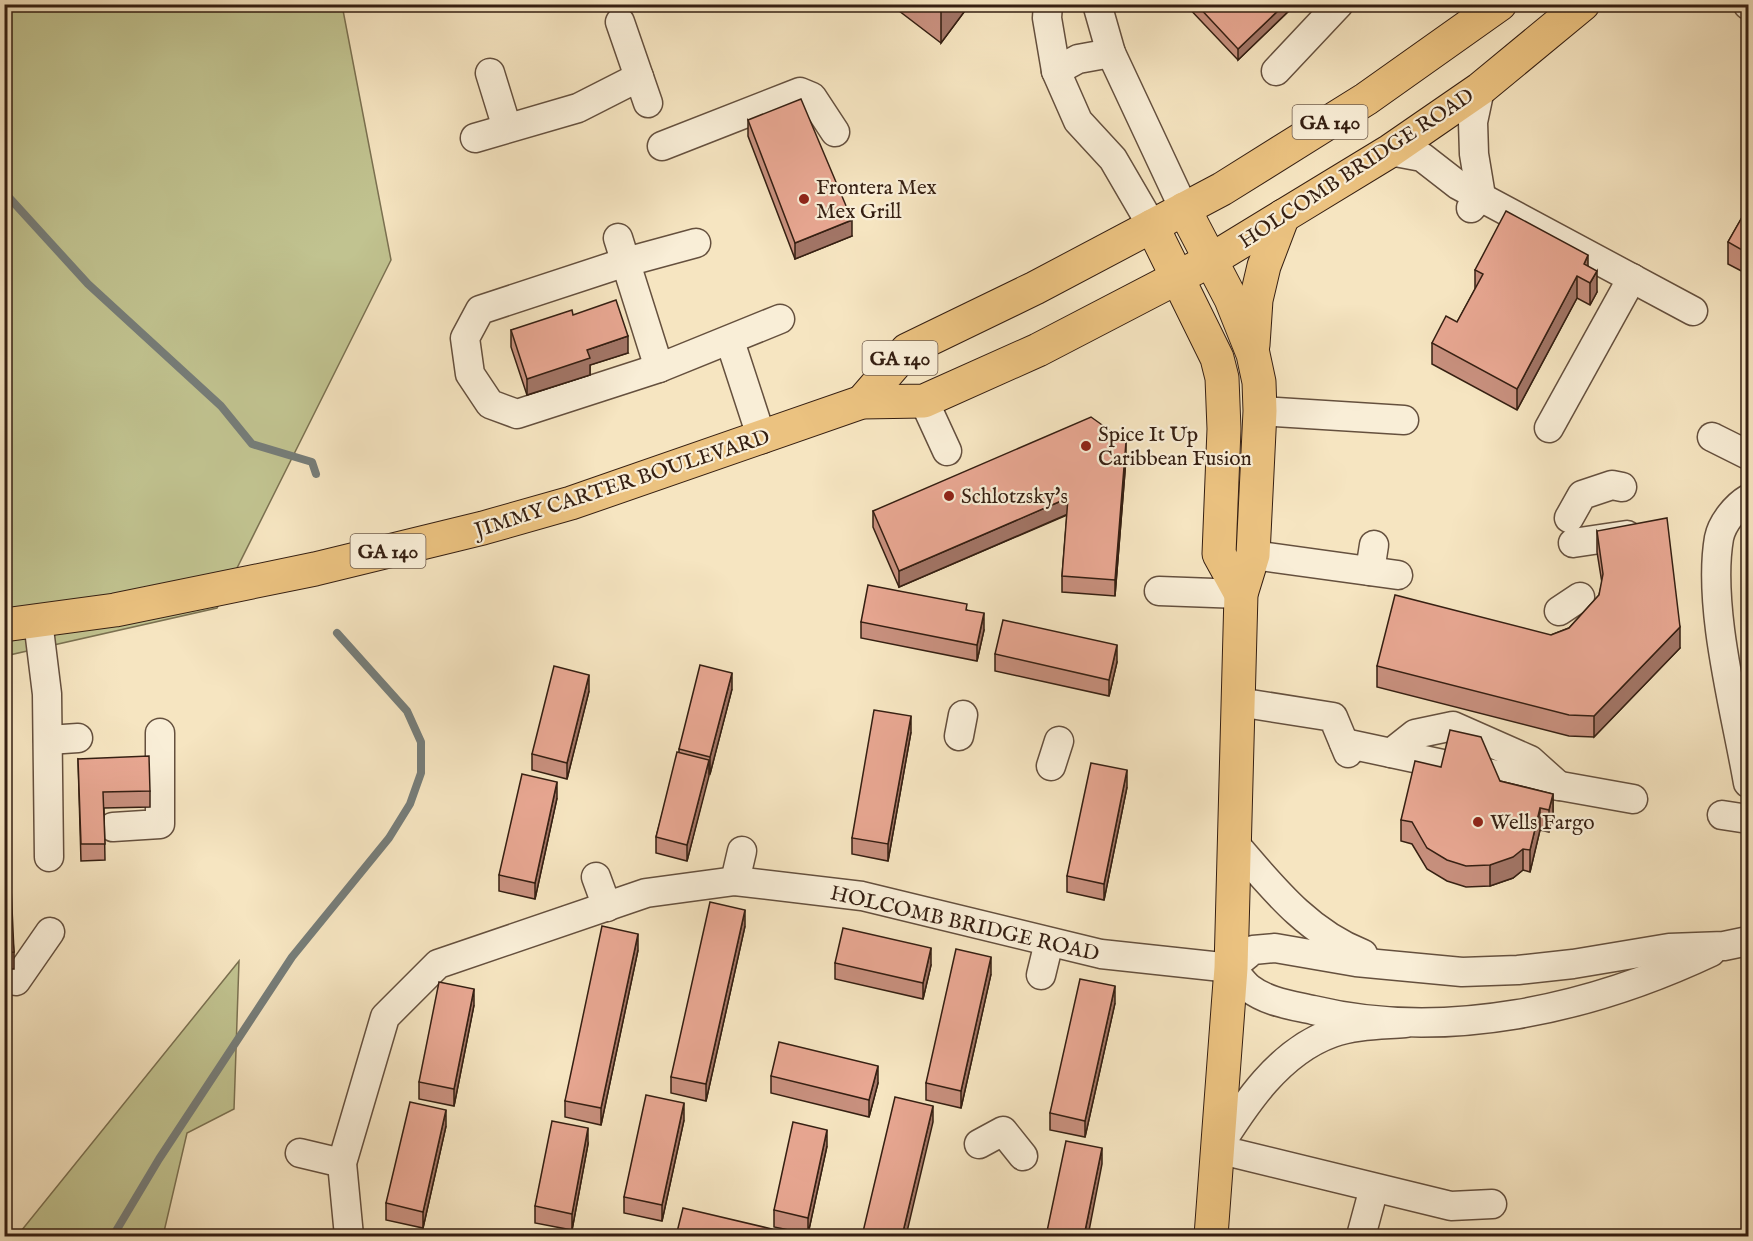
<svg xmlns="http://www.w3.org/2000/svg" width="1753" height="1241" font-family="'IM FELL English',serif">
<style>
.green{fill:#c1c390;stroke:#7b7151;stroke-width:1.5}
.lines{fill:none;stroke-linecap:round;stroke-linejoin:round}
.stream{stroke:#767d79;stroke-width:8}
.minor-casing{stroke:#65503e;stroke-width:31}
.major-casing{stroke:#351f12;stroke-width:35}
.minor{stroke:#f9eed7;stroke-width:28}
.major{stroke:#ebc280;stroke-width:33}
.wall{fill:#c8907e;stroke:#351f12;stroke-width:1.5}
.shaded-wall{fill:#a27566;stroke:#351f12;stroke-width:1.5}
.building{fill:#e8a792;stroke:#351f12;stroke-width:1.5}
.poi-dot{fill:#8f2418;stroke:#f9eed7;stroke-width:2}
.labels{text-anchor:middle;stroke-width:4.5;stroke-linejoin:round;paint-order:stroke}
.shield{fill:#f9eed7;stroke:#705d4d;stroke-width:1.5}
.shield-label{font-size:20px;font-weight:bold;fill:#351f12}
.street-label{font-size:21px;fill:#351f12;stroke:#f9eed7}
.poi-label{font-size:21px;fill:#351f12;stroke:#f9eed7;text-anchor:start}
</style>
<rect width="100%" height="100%" fill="#f6e5c1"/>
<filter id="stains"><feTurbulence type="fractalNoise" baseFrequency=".00333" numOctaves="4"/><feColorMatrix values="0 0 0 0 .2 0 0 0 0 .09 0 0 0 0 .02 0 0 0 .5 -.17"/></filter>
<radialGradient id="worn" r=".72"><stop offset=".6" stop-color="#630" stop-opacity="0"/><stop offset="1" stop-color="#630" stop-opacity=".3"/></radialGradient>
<g class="green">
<path d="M4,5H342L391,260L217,608L5,656Z"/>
<path d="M239,961L234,1109L187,1133L163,1236H17Z"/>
</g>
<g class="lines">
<g class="stream">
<path d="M4,192L88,284L221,406L252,444L312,462L316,474"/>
<path d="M113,1236L159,1159L292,957L389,838L410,804L421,773V742L407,711L337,633"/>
</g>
<defs>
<g id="minor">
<path d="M1048,4L1047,18L1056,71L1078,121L1113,159L1152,226"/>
<path d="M1097,4L1111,53L1184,209"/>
<path d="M1748,4V5"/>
<path d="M620,22L648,103"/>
<path d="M1056,71L1078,59L1111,53"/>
<path d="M1276,71L1339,4"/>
<path d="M490,73L507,128"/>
<path d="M475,138L578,108L639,77"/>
<path d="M662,146L800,92L812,97L835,132"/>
<path d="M1390,151L1422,157L1458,185L1693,311"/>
<path d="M1471,208L1481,196L1474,154L1473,122L1480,89"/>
<path d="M618,238L659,368"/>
<path d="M696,243L626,262L480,310L465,338L470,374L490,404L517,414L659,368L780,319"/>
<path d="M730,341L762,439"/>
<path d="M924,401L947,451"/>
<path d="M1260,411L1404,420"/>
<path d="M1549,428L1632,278"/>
<path d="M1712,437L1748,455"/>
<path d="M1748,499C1736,506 1722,523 1719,538C1707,607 1736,713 1748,783"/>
<path d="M1569,518L1582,495L1612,485L1622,487"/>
<path d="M1573,543L1627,535"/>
<path d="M1253,555L1398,575"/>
<path d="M1370,571L1374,545"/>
<path d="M1159,591L1241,594"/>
<path d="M1559,611L1580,597"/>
<path d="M38,621L47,694L49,857"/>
<path d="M1238,702L1333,717L1348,753"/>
<path d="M959,736L963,715"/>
<path d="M48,740L78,738"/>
<path d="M1344,743L1447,765"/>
<path d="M1391,753L1415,734L1453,726L1530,760L1559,786"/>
<path d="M1051,766L1059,741"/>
<path d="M1487,773L1633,799"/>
<path d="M1722,815L1748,819"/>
<path d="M113,827L160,824V733"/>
<path d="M1234,843C1272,887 1307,932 1363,954"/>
<path d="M596,877L607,907"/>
<path d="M735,881L742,851"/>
<path d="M1231,968L1253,950L1275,948L1356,962L1462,972L1518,970L1573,964L1669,948L1724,946L1748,941"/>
<path d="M1231,968C1237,974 1242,982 1249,988C1267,1002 1291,1005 1313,1010C1445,1042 1590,1009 1711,952"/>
<path d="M1041,975L1049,942"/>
<path d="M16,981L50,932"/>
<path d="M1405,1023C1381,1025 1354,1025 1332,1033C1279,1052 1245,1104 1217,1149L1451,1206L1492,1204"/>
<path d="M979,1144L1003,1131L1023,1156"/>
<path d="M300,1153L342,1163"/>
<path d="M349,1236L342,1163L385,1017L438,964L646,893L735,881L862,896L1101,954L1231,968"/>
<path d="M1361,1236L1374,1188"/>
</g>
<g id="major">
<path d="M1184,209L1231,299L1253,354L1259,382L1260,411L1253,555L1241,594L1231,968L1211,1236"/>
<path d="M1152,226L1217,358L1222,378L1224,429L1219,554L1241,594"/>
<path d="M1253,345L1256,300L1264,266L1283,216"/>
<path d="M862,402L907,350L1035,288L1222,189L1366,99L1500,4"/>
<path d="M4,625L115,610L315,569L483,528L571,503L862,402L924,401L1038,350L1211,260L1390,151L1480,89L1583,4"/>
</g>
</defs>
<use href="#minor" class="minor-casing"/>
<use href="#major" class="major-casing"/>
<use href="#minor" class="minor"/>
<use href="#major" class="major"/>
</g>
<g class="wall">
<path d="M890,4H970L941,43Z"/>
<path d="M1185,4H1296L1238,60Z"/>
<path d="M748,120L852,236L795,259L748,136Z"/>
<path d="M1749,205V275L1728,264V242Z"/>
<path d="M1588,266L1597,292L1590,305L1577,298L1517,410L1432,364V343L1457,322L1475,289V270Z"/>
<path d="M573,315L628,353L590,365V375L527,395L511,347V330Z"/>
<path d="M1126,459L1115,596L1062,592V576L1067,515L899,587L873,527V511Z"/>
<path d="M1597,531L1680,648L1594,737L1569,736L1377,687V666L1551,635L1569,628L1599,595L1602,583L1597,552Z"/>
<path d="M967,610L984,630L977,661L861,638V622Z"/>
<path d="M995,654L1117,662L1109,696L995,671Z"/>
<path d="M732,689L710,774L709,773L687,861L656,853V837L679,752V749Z"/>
<path d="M589,691L567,779L532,770V754Z"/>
<path d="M911,732L888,861L852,854V838Z"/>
<path d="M78,759L150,791V807L104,808L105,860L81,861Z"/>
<path d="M1500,781L1553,794V815L1549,832L1540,830L1530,872L1523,870L1513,878L1490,886L1466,887L1447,881L1427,869L1412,844L1401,841V820Z"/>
<path d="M1127,787L1104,900L1067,892V876Z"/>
<path d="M557,798L535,899L499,891V875Z"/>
<path d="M4,843L14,952V969H4Z"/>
<path d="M745,926L706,1101L671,1093V1077Z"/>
<path d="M638,950L601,1125L565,1117V1101Z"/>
<path d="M835,963L931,965L923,999L835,979Z"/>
<path d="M991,974L961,1108L926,1100V1083Z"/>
<path d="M1115,1003L1085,1137L1050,1130V1113Z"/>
<path d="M474,1005L454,1106L419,1099V1082Z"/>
<path d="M771,1076L878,1083L869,1117L771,1093Z"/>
<path d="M684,1120L662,1221L624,1213V1197Z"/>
<path d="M446,1126L423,1228L386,1220V1203Z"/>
<path d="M588,1144L572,1230L535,1223V1206Z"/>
<path d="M827,1146L808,1234L774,1227V1210Z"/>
</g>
<g class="shaded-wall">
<path d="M947,4H970L941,43V12Z"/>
<path d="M1285,4H1296L1238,60V49Z"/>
<path d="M852,220V236L795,259V243Z"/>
<path d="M1588,255V277L1584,264Z"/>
<path d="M1597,271V292L1590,305V283Z"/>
<path d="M1577,276V298L1517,410V389Z"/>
<path d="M628,336V353L590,365V375L527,395V379L587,350Z"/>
<path d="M1126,442V459L1115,596V580Z"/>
<path d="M1068,498V514L899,587V571Z"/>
<path d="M984,613V630L977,661V645Z"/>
<path d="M1680,627V648L1594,737V716Z"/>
<path d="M1117,645V662L1109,696V680Z"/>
<path d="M732,673V689L710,774V757Z"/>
<path d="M589,675V691L567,779V763Z"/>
<path d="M911,716V732L888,861V844Z"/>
<path d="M709,760V776L687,861V845Z"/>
<path d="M1127,770V787L1104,900V884Z"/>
<path d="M557,782V798L535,899V883Z"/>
<path d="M1553,794V815L1549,832V810Z"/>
<path d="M1540,808V830L1530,872V850Z"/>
<path d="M1523,849V870L1513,878L1490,886V865Z"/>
<path d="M745,910V926L706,1101V1084Z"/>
<path d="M638,934V950L601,1125V1108Z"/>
<path d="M931,948V965L923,999V983Z"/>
<path d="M991,957V974L961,1108V1091Z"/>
<path d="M1115,986V1003L1085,1137V1121Z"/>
<path d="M474,989V1005L454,1106V1089Z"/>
<path d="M878,1066V1083L869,1117V1100Z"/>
<path d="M684,1103V1120L662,1221V1205Z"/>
<path d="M933,1106V1122L906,1236H902Z"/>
<path d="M446,1110V1126L423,1228V1212Z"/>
<path d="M588,1128V1144L572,1230V1214Z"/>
<path d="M827,1130V1146L808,1234V1218Z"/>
<path d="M1102,1148V1164L1088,1236H1084Z"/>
</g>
<g class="building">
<path d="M930,4H947L941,12Z"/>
<path d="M1196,4H1285L1238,49Z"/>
<path d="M801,99L852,220L795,243L748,120Z"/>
<path d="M1749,205V254L1728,242Z"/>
<path d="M1506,211L1588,255L1584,264L1597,271L1590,283L1577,276L1517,389L1432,343L1446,316L1457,322L1483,274L1475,270Z"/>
<path d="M616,300L628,336L587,350L590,358L527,379L511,330L572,310L573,315Z"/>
<path d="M1091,417L1126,442L1115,580L1062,576L1068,498L899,571L873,511Z"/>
<path d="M1667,518L1680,627L1594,716L1569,715L1377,666L1395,595L1551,635L1569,628L1599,595L1603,574L1597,531Z"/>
<path d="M868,585L967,604L966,610L984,613L977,645L861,622Z"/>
<path d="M1003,620L1117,645L1109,680L995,654Z"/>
<path d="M700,665L732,673L710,757L679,749Z"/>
<path d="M554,666L589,675L567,763L532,754Z"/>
<path d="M874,710L911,716L888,844L852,838Z"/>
<path d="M1450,730L1481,737L1500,781L1553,794L1549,810L1540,808L1530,850L1523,849L1513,857L1490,865L1466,866L1447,860L1427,848L1412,822L1401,820L1415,761L1441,767Z"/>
<path d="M677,752L709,760L687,845L656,837Z"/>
<path d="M149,756L150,791L103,792L105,844H81L78,759Z"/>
<path d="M1091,763L1127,770L1104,884L1067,876Z"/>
<path d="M522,774L557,782L535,883L499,875Z"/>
<path d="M4,843H9L14,952L4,953Z"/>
<path d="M710,902L745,910L706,1084L671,1077Z"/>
<path d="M602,926L638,934L601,1108L565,1101Z"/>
<path d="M843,928L931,948L923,983L835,963Z"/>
<path d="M956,949L991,957L961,1091L926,1083Z"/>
<path d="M1080,979L1115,986L1085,1121L1050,1113Z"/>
<path d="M439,982L474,989L454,1089L419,1082Z"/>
<path d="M779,1042L878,1066L869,1100L771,1076Z"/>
<path d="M646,1095L684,1103L662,1205L624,1197Z"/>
<path d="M895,1097L933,1106L902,1236H862Z"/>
<path d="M410,1102L446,1110L423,1212L386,1203Z"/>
<path d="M552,1121L588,1128L572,1214L535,1206Z"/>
<path d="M793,1122L827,1130L808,1218L774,1210Z"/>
<path d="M1066,1141L1102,1148L1084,1236H1046Z"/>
<path d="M683,1208L772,1229L771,1236H676Z"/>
<path d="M481,1233L493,1236H480Z"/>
</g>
<g class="poi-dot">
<circle cx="804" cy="199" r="6"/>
<circle cx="1086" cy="446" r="6"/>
<circle cx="949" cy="496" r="6"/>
<circle cx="1478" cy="822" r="6"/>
</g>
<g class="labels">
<g class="shield">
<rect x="1292.5" y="105" width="75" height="34" rx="4.5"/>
<rect x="862.5" y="341" width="75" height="34" rx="4.5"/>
<rect x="350.5" y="534" width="75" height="34" rx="4.5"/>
</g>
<g class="shield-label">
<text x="1330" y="129">GA 140</text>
<text x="900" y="365">GA 140</text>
<text x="388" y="558">GA 140</text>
</g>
<g class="street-label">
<text transform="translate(1356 168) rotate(-33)" y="7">HOLCOMB BRIDGE ROAD</text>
<text transform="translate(622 483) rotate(-18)" y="7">JIMMY CARTER BOULEVARD</text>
<text transform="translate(965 923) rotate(13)" y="7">HOLCOMB BRIDGE ROAD</text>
</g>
<g class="poi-label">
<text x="816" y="194">Frontera Mex<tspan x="816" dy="24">Mex Grill</tspan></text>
<text x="1098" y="441">Spice It Up<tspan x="1098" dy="24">Caribbean Fusion</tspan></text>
<text x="961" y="503">Schlotzsky's</text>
<text x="1490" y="829">Wells Fargo</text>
</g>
</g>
<rect width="1753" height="1241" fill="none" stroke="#f6e5c1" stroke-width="24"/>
<rect x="6" y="6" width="1741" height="1229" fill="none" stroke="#351f12" stroke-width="3"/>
<rect x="12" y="12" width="1729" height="1217" fill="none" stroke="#351f12" stroke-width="1.5"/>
<rect width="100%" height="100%" filter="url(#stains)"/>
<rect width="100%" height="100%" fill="url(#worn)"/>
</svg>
